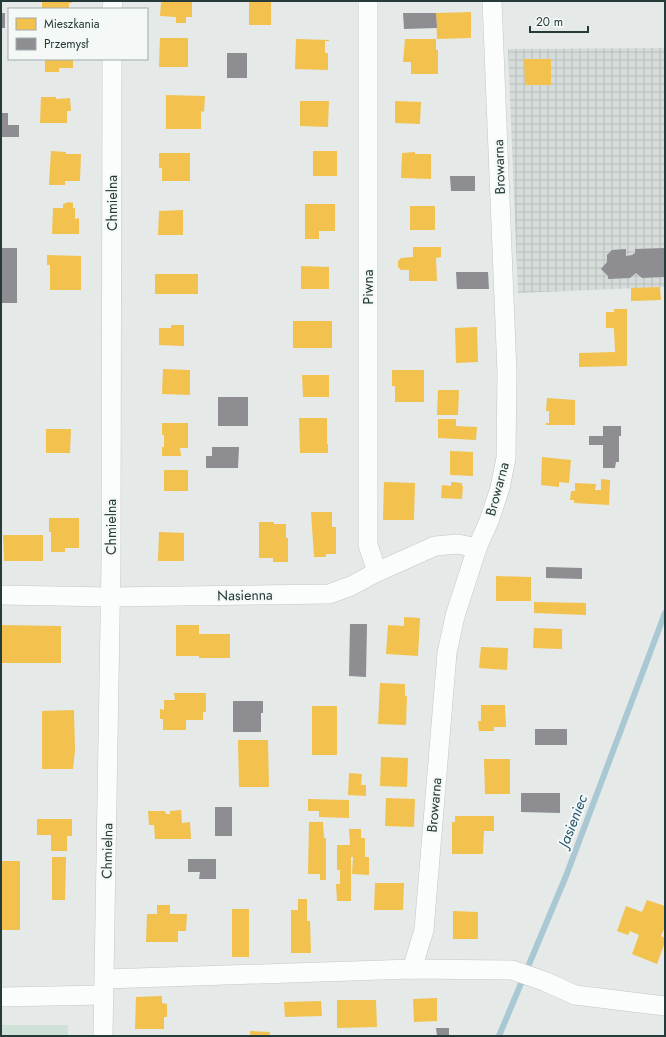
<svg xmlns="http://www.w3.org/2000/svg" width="666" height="1037" font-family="Jost,sans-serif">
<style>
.industrial{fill:url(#industrial-grid)}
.green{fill:#d0e1d8}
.homes{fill:#f2c14e}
.industry{fill:#8d8d92}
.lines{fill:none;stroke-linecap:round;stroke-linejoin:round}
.stream{stroke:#aac7d4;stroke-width:6}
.minor-casing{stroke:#c2c7c5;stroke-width:20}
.minor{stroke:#fbfcfc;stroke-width:19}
.labels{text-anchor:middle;stroke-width:4;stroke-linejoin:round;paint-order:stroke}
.street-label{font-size:14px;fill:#253b39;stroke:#f4f8f7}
.water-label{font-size:15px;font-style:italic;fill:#255771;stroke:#f4f8f7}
</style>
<defs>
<pattern id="industrial-grid" width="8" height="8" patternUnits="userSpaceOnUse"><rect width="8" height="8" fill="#d4dbd9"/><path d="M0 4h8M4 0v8" fill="none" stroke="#b6bdbb"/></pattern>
</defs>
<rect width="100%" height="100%" fill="#e5eae8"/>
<path class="industrial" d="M665,48V287L518,293L508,49Z"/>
<rect class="green" x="1" y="1025" width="67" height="11"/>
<g class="homes">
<path d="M42,1H72V3H69V9H42Z"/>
<path d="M162,1H192V17H186V23H176V17L160,16L161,2L162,3Z"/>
<rect x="249" y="1" width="22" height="24"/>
<path d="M471,12V38L437,39L436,13Z"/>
<path d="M160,38H188V67H159Z"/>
<path d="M296,39L329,40V41H325V53H328V70L295,69Z"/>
<path d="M405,39H436V50H438V74H411V62H403Z"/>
<path d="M45,59H73V68H59V72H45Z"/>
<path d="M524,59H551V85H525Z"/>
<path d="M166,95L205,96L204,112L201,111V129H166Z"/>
<path d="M41,97H56V99L70,98L71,111H67V123H40Z"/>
<path d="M300,101H329L328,127L300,126Z"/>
<path d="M395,101L421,102L420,124L395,123Z"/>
<path d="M51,151L66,152V154H81L80,181H65V185H49Z"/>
<rect x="313" y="151" width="24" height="25"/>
<path d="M415,152V154H431V179L401,178L402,153Z"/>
<path d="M159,153H190V181H162V168H159Z"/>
<path d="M69,202L73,203V208H75V219L79,218V234H52L53,208H63V204Z"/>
<path d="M305,204H335V231H319V239H305Z"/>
<rect x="410" y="206" width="25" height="24"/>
<path d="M183,210V235H158L159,211Z"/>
<path d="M413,247H441V257L436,258L437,281H409V270H401L398,267V261L401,258L413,257Z"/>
<path d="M47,255L81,256V290H50V265H47Z"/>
<path d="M301,266L329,267V289H301Z"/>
<rect x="155" y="274" width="43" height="20"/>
<path d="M660,287L661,300L631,301V288Z"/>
<path d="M614,309H627V366L579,367V353L615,352L614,328H606V312H614Z"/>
<rect x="293" y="321" width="39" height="27"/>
<path d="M171,325H184V346L159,345V328H171Z"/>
<path d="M477,327L478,362L456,363L455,328Z"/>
<path d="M163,369L190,370V395L162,394Z"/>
<path d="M392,370H424V402H395V386H392Z"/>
<path d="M302,375H329V397H303Z"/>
<path d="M438,390H459L458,415H437Z"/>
<path d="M547,398L575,400V425H546V423H549V411H546Z"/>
<path d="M299,418H327V444H328V453H300Z"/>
<path d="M438,419H456V426L477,427L476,440L438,438Z"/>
<path d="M162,423H188V448H180L181,456H162V447H164V435H162Z"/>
<path d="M46,429H71L70,453H46Z"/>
<path d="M450,451L473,452V476L450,475Z"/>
<path d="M542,457L571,460L569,483L559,482V487L541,485Z"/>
<rect x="164" y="470" width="24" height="21"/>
<path d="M601,479L610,480L609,505L574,503V500H570L571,491H575V483L596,484L595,490H601Z"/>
<path d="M384,482L415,483L414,520H383Z"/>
<path d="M451,482L462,483V486H463L462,499L441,498L442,485L451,486Z"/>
<path d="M311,512H332V527H336V554H326V557H314Z"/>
<path d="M49,518H79V548H65V552H51V532H49Z"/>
<path d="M259,522H274V524H286V538H288V562H273V558H259Z"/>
<path d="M159,532L184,533V561H158Z"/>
<path d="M3,535H43V561H4Z"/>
<path d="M496,576L531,577V601H496Z"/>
<path d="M534,602L586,603V615L534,613Z"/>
<path d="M404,617L420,618L418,656L386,654L388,625L404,626Z"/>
<path d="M1,625L61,626V663H1Z"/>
<path d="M176,625H199V634H230V658H199V656H176Z"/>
<path d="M534,628L562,629V649L533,648Z"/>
<path d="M481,647L508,648L507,670L479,668Z"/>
<path d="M380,683L405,684V696H407L406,725L378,724Z"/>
<path d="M174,693H206V712H203V720H186V730H163V719H160V709L164,710V700H175Z"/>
<path d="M481,705H505L506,727H494V731H479L478,721H481Z"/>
<rect x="312" y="706" width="25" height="49"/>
<path d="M74,710L75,750L73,769H42V711Z"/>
<path d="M238,740H268L269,787H239Z"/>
<path d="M381,757L408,758L407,787L380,786Z"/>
<path d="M484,759H510V794H485Z"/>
<path d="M349,773L362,774L361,785H366V796L348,795Z"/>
<path d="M386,798L415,799L414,827L385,826Z"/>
<path d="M308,799L349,800V818L319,817V811H308Z"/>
<path d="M181,810L182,823L190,822L191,839H155L154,825H149L148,811H165L166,814H170V811Z"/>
<path d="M455,816H494V831H484L483,854H452V822H455Z"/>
<path d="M37,819H72V836H67V851H51V835H37Z"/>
<path d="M309,822H323L324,838H326V880H320V874H308Z"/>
<path d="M349,829H361V838H365V857H369V875L352,874L353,857H351V901H337L336,884H340V870H337V845H350Z"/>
<path d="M52,857H66L65,900H52Z"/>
<rect x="1" y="861" width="19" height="69"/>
<path d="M375,883H404L403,910H374Z"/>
<path d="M298,899H307V921H310L311,953H291V910H298Z"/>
<path d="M647,900L665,906V927L661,936L665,938V942L657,964L632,954L639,935L630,931L628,935L617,931L626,906L642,912Z"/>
<path d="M157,905H170V914H187L186,931H178V942H146L147,914H157Z"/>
<rect x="232" y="909" width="17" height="48"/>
<path d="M453,911L478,912V939H453Z"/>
<path d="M162,996V1003L167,1004V1017H164V1029H135L136,997Z"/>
<path d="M437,998V1021L414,1022L413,999Z"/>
<path d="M337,1000H376L377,1027L337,1028Z"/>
<path d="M321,1001L322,1016L285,1017L284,1002Z"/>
<path d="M250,1031L270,1032V1036H250Z"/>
</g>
<g class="industry">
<rect x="1" y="13" width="4" height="15"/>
<path d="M403,13H436L437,28L404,29Z"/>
<rect x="227" y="53" width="20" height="25"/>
<path d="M1,113H8V125H19V137H1Z"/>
<path d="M450,176H475V191H451Z"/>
<rect x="1" y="248" width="16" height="55"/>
<path d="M665,248V277L642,278L636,273L630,278L608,279V276L601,269L607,262V255L612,250L626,249V256L632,255L635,253V249Z"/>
<path d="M456,272H488L489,289H457Z"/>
<rect x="218" y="397" width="30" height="29"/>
<path d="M603,426H621V436H619V462H616L615,468H603V445H589V436H603Z"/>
<path d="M212,447H239L238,468H206V456H212Z"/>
<path d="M546,567L582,568V579L546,578Z"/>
<path d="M350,624H367L366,677L349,676Z"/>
<path d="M233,701H263V713H261V732H233Z"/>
<rect x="535" y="729" width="32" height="16"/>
<path d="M521,793H560V813L521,812Z"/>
<rect x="215" y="807" width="17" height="29"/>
<path d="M188,859H216V879H199L200,872H188Z"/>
<path d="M436,1028H449V1036H437Z"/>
</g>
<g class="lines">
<path class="stream" d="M499,1036L566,876L665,613"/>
<defs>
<g id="minor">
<path d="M368,1V545L377,572"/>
<path d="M112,9L113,1"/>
<path d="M1,595L110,597L329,594L351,586L377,572L435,546L458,544L477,548"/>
<path d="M412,969L424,930L447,653L455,616L477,548L489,521L500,488L506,458L507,373L492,1"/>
<path d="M105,979L412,969L512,970L544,981L575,995L665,1006"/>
<path d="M1,997L104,995"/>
<path d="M103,1036L111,563L112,59"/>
</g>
</defs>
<use href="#minor" class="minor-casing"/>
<use href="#minor" class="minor"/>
</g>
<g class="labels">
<g class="street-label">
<text transform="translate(499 167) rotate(-92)" y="5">Browarna</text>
<text transform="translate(112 203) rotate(-90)" y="5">Chmielna</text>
<text transform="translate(368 287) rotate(-90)" y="5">Piwna</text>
<text transform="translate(497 489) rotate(-75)" y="5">Browarna</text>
<text transform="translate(111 527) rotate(-90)" y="5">Chmielna</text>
<text transform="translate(245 595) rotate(-1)" y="5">Nasienna</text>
<text transform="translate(434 805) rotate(-85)" y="5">Browarna</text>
<text transform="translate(107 851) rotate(-89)" y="5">Chmielna</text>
</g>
<g class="water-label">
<text transform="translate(573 821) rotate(-69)" y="5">Jasieniec</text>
</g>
</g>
<rect width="666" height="1037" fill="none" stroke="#253b39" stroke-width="4"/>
<rect x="8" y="8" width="140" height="52" fill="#f4f8f7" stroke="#a1acab"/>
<rect x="16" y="18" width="20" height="12" fill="#f2c14e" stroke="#a1acab"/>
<text x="44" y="28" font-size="12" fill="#253b39">Mieszkania</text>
<rect x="16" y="38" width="20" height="12" fill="#8d8d92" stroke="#a1acab"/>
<text x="44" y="48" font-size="12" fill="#253b39">Przemysł</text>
<path d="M530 26v6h58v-6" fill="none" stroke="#253b39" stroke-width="2"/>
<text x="536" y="26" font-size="12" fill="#253b39" stroke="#f4f8f7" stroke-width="3" paint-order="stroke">20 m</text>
</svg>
